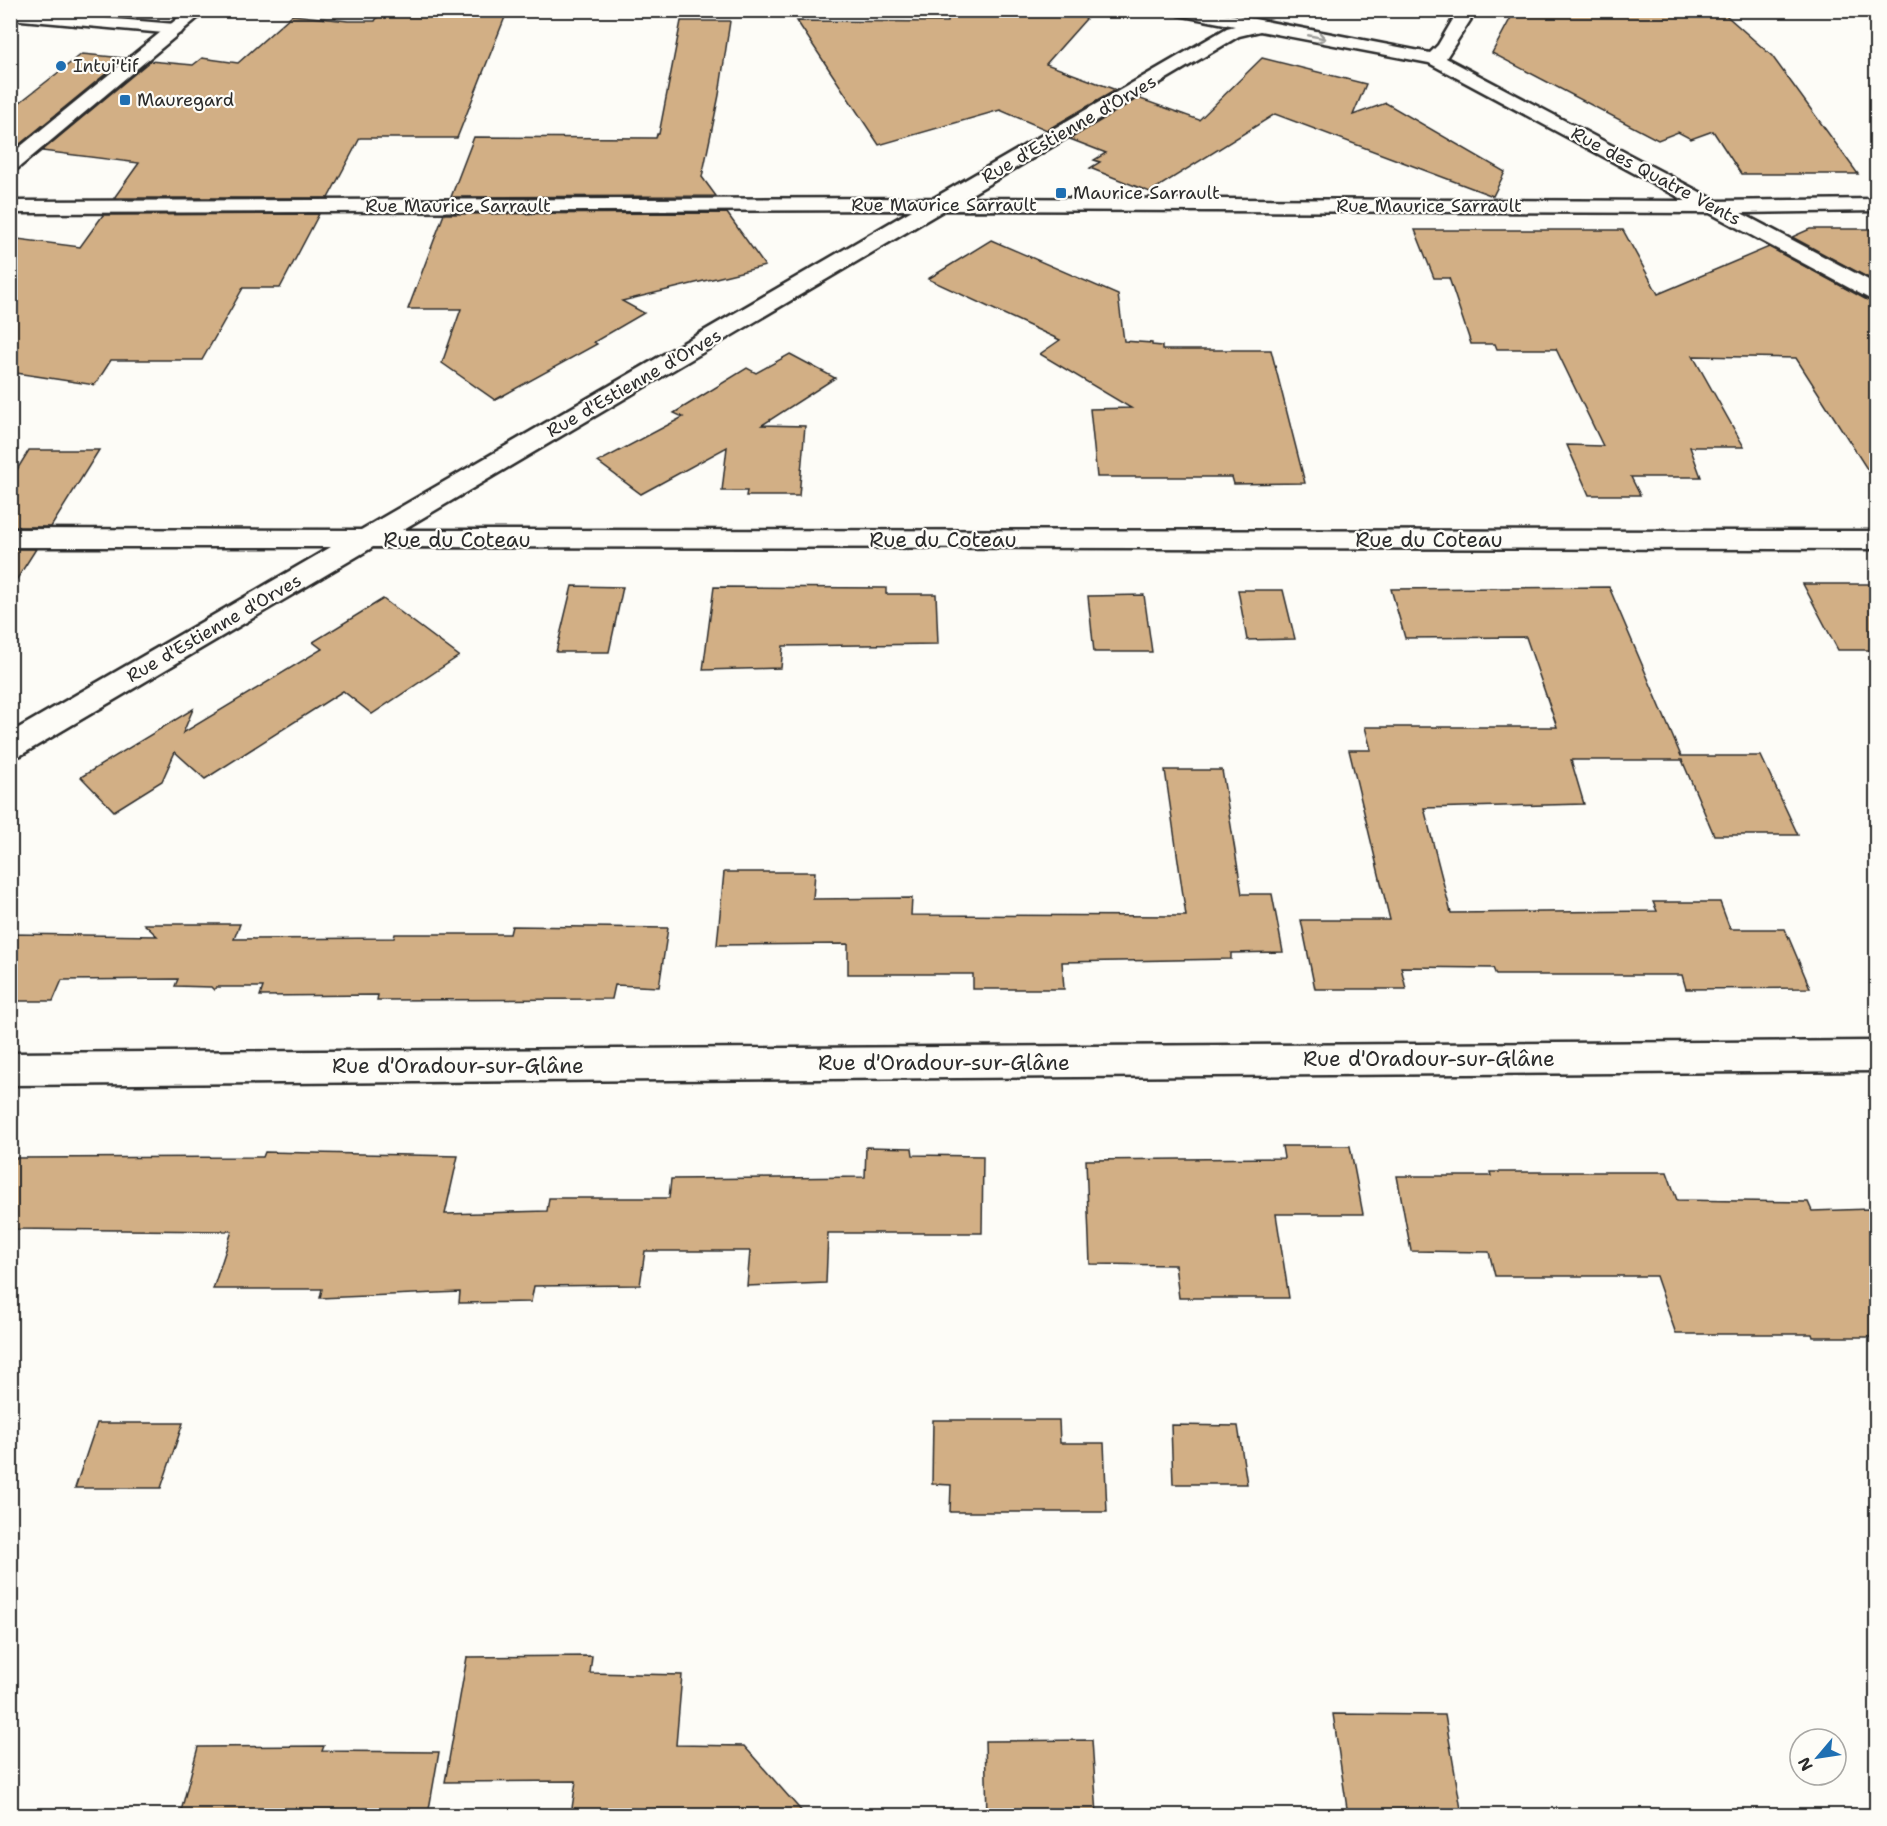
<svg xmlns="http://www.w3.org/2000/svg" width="1887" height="1826" font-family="'Shantell Sans',sans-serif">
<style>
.building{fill:#d2af85;stroke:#2b2b2b;stroke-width:1.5}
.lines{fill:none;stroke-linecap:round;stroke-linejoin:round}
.minor-casing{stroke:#2b2b2b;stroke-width:5}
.secondary-casing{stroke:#2b2b2b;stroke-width:5}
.minor{fill:#fdfcf7;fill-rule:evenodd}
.secondary{fill:#fdfcf7;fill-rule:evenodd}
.oneway{stroke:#9e9e9b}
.poi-dot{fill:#1f6fb2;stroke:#fdfcf7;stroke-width:2}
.labels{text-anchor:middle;stroke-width:4.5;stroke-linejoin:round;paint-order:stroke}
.far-poi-label{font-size:18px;fill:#2b2b2b;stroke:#fdfcf7;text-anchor:start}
.far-street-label{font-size:18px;fill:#2b2b2b;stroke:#fdfcf7}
.street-label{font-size:21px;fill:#2b2b2b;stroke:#fdfcf7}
</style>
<rect width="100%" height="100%" fill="#fdfcf7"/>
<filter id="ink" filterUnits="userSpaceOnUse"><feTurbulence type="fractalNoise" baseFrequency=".0167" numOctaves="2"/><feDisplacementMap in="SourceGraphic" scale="12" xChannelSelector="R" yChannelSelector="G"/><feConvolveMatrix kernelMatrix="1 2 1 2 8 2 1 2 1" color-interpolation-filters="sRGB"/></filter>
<g filter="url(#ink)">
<g class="building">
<path d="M948,10H1094L1046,64L1116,90L1047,130L1000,110L879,145L797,21L948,22Z"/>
<path d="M1515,10H1720L1772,56L1858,174H1741L1713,131L1691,139L1678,132L1658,140L1492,53Z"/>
<path d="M507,12L457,138H360L328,198H114L139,163L42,151L150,61L193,65L202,58L238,63L292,15L348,21H375L378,16H432L434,13Z"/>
<path d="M681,21H730L719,95L702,177L716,196L451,197L474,137L656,138L657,134H659Z"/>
<path d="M82,54L125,58L15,148L10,147V110Z"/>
<path d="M1262,58L1366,84L1353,115L1386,103L1505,172L1493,196L1275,114L1150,192L1090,168L1100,162L1094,160L1106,153L1070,139L1138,98L1199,120Z"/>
<path d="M727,213L765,266L622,301L644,313L594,342L597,344L495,400L442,363L461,309H408L444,214Z"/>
<path d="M319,214L280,288H243L202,360H111L95,385L10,372V238L80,247L103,215Z"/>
<path d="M1810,229H1876V282L1792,237Z"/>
<path d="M1415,230H1623L1658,294L1769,247L1867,300L1876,302V483L1796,358L1693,356L1744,447H1690L1701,477H1631L1640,495H1589L1567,445L1603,446L1556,349H1497L1495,344H1471L1449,278H1434Z"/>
<path d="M991,240L1118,295L1124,341L1152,343V345L1162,346V350H1271L1305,483L1234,484L1232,477H1097L1090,409L1131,408L1040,354L1060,340L928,279Z"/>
<path d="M790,354L835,378L762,425L805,426L799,496H746L747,491H722L727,447L641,494L598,462L683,417L674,413L747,368L756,373Z"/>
<path d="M29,450H99L51,527H10V481Z"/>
<path d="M10,549H36L10,590Z"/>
<path d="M1803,584H1876V650H1838Z"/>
<path d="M572,586L623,587L609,652H556Z"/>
<path d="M714,587L886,588V594H936L938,644L783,646L781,668L703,670Z"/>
<path d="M1609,587L1681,756H1761L1798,835H1714L1682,760H1571L1584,804L1424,808L1451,913L1657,911L1653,902H1720L1730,929H1785L1810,988L1686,989L1682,975H1496L1493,968L1401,967L1406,989H1315L1301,920H1390L1349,750H1371L1365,727H1557L1526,637L1405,638L1391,589Z"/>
<path d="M1238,590H1283L1295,639L1247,640Z"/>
<path d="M1144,595L1152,652H1094L1088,596Z"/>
<path d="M383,599L459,656L372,714L343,691L205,779L175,752L162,781L114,811L81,777L193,709L183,733L322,649L313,642Z"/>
<path d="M1165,770H1222L1242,894H1272L1283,952L1231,953V959L1062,962L1064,989H973V974H848V944L717,945L724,872H815L813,899L912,898L911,915L1186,916Z"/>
<path d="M144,924H240L234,939L394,938L395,934H510L512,926L668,928L659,987L615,985L612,999L377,1000L378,995L260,996L263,987H216L214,990L211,987L175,986L178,979L62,980L53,1001H10V934L157,936Z"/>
<path d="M1282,1146H1350L1363,1214H1276L1289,1298H1179L1175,1265L1090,1264L1086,1160L1284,1158Z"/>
<path d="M866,1147L912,1148L913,1155L983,1156L982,1233H828L826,1283L747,1286L750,1251H645L640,1285L534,1286L531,1302L459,1303L460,1292L320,1298L322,1289H213L232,1231L10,1229V1158L263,1157L265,1152L458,1156L445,1214L547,1211L549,1198H669L671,1179L865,1177Z"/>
<path d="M1490,1172H1667L1677,1200L1808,1202L1812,1211L1869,1209L1876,1228V1337H1813L1812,1334H1676L1656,1276H1495L1489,1252L1411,1251L1397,1176H1491Z"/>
<path d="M933,1420H1059L1060,1443H1104L1107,1512H950L951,1485L932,1484Z"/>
<path d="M97,1423H183L161,1488H75Z"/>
<path d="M1171,1425L1238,1426L1247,1484H1173Z"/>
<path d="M592,1656L590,1673L682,1675L676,1745L744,1746L805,1815H571L576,1781L445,1782L467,1657Z"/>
<path d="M1333,1714L1445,1715L1462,1815H1348Z"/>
<path d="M1092,1740L1097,1815H987L985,1741Z"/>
<path d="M324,1746L322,1751L439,1752L428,1815H180L198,1747Z"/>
</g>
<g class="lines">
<defs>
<g id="minor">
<path d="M10,10L175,24L181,25L184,29L181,33L175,34L10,19Z"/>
<path d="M1170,10H1208L1430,53L1438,45L1455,16V10H1473V16L1446,58L1717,201L1876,199V211L1741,213L1876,284V300L1868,298L1710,213L944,210L402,530L1876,531V549L373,547L21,755L10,758V733L331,547H10V529L361,530L912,210L10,213V201L934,198L1227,28L1235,26L1178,15ZM1260,31L1429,63L1686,201L965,198L1239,36Z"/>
<path d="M1876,1041V1071L10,1085V1053Z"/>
</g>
<path id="secondary" d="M188,10H207L17,169L10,171V155Z"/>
</defs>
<use href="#minor" class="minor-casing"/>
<use href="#secondary" class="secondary-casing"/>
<use href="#minor" class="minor"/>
<use href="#secondary" class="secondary"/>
</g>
<defs><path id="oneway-shaft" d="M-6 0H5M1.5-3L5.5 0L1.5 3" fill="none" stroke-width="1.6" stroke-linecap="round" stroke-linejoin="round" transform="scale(1.5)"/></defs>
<use class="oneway" href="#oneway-shaft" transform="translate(1317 37) rotate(11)"/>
</g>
<g class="poi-dot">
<circle cx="61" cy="66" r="6"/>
<rect x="119" y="94" width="12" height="12" rx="3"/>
<rect x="1055" y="187" width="12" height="12" rx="3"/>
</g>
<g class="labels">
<g class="far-poi-label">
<text x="73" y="72">Intui'tif</text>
<text x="137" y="106">Mauregard</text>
<text x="1073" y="199">Maurice Sarrault</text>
</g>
<g class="far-street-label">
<text transform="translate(1069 129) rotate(-30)" y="6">Rue d'Estienne d'Orves</text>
<text transform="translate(1656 176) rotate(28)" y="6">Rue des Quatre Vents</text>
<text x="944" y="211">Rue Maurice Sarrault</text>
<text x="458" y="212">Rue Maurice Sarrault</text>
<text x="1429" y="212">Rue Maurice Sarrault</text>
<text transform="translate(634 383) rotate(-30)" y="6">Rue d'Estienne d'Orves</text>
<text transform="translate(214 628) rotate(-30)" y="6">Rue d'Estienne d'Orves</text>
</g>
<g class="street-label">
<text x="457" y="547">Rue du Coteau</text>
<text x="943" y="547">Rue du Coteau</text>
<text x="1429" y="547">Rue du Coteau</text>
<text x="1429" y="1066">Rue d'Oradour-sur-Glâne</text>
<text x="944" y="1070">Rue d'Oradour-sur-Glâne</text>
<text x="458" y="1073">Rue d'Oradour-sur-Glâne</text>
</g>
</g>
<rect width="1887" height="1826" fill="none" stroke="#fdfcf7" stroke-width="36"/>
<rect x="18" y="18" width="1851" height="1790" fill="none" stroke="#2b2b2b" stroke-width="2" filter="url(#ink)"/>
<g transform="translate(1818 1757) rotate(241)"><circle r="28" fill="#fdfcf7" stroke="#a9a8a5" stroke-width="1.5"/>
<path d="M0-4.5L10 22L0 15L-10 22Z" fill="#1f6fb2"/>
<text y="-9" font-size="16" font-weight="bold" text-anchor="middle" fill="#2b2b2b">N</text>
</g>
</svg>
